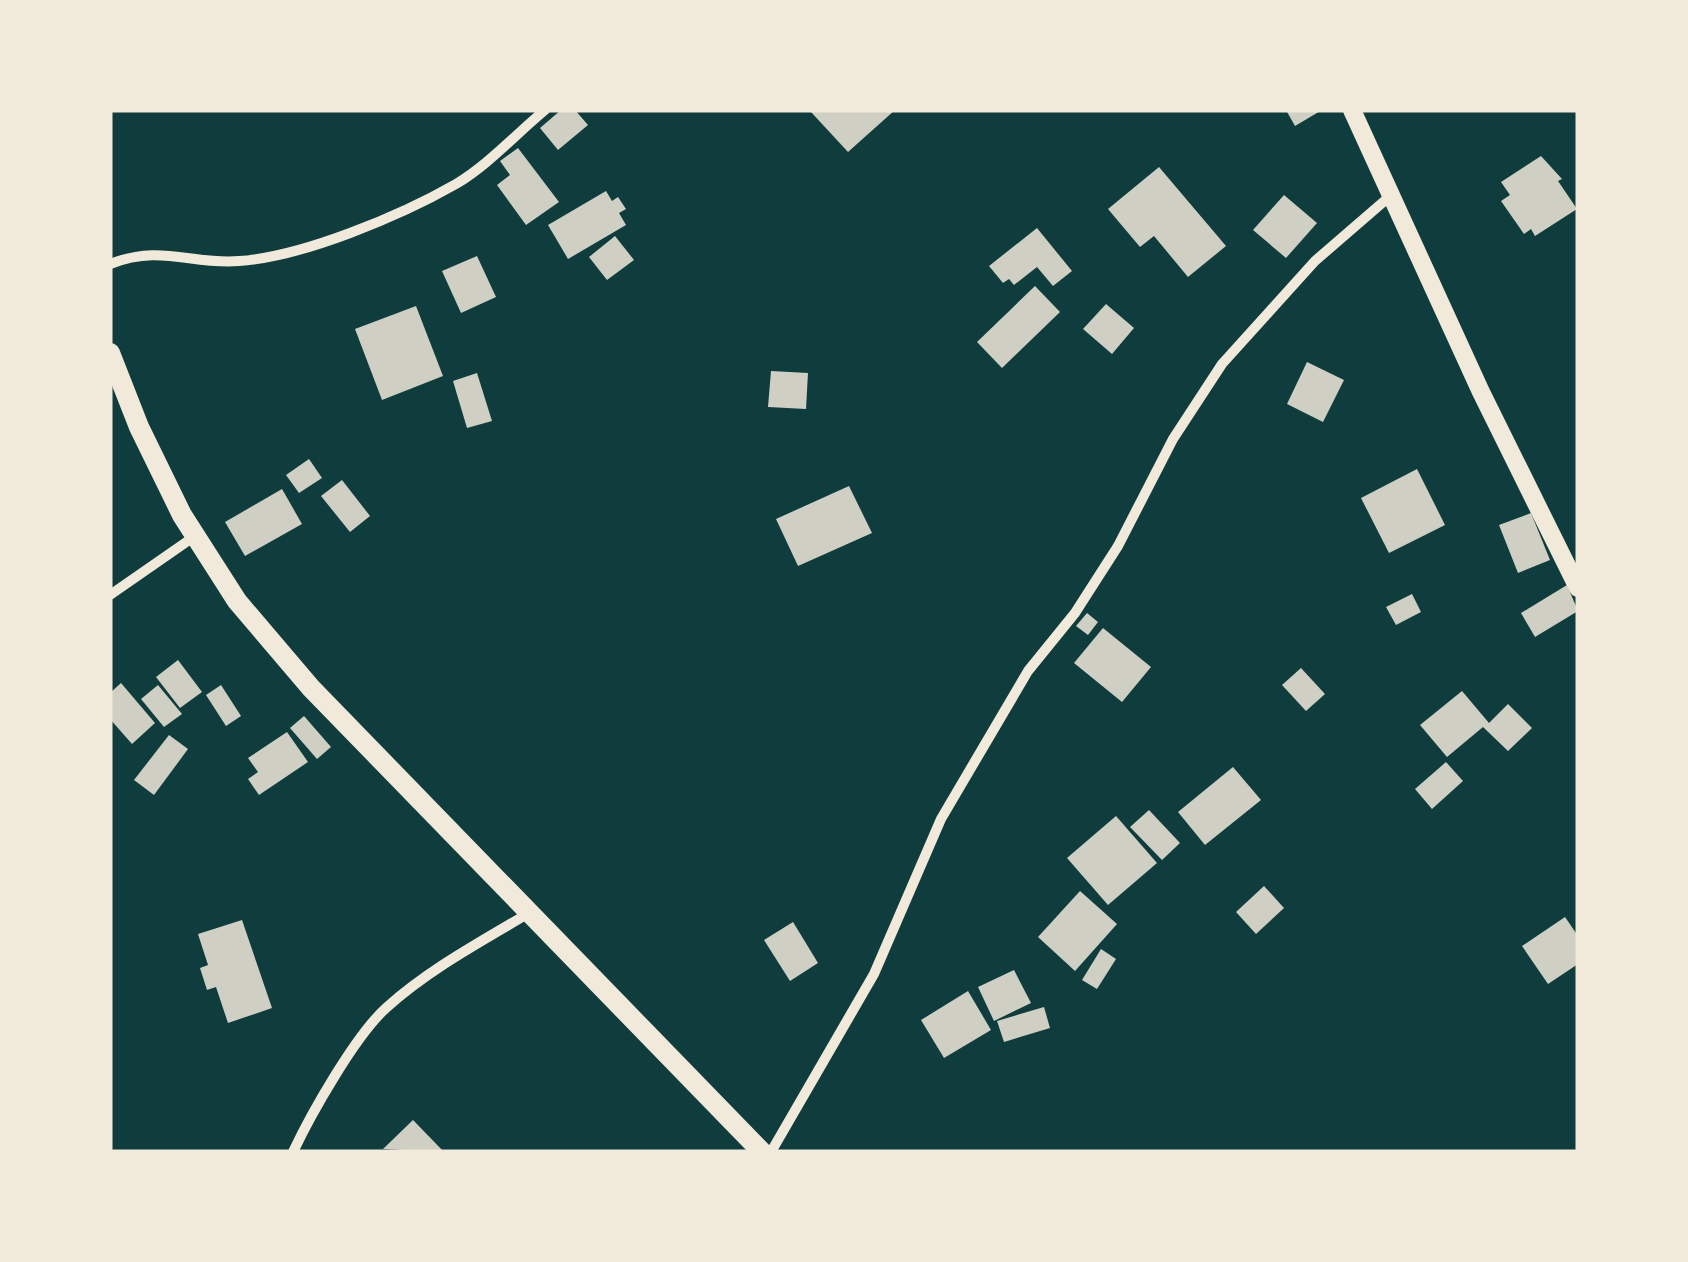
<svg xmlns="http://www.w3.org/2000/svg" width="1688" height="1262" font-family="'Source Sans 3',sans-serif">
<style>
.building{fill:#cfcfc3}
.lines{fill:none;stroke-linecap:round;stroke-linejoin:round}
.minor{stroke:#f1e9da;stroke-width:10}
.tertiary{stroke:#f1e9da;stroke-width:18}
.secondary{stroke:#f1e9da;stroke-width:20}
</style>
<rect width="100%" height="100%" fill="#0f3d3e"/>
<g class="building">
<path d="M561,110H575L588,125L558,150L540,128Z"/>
<path d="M895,110L848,152L811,112L813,110Z"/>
<path d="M1286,110H1322L1295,126Z"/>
<path d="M518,148L559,202L526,225L497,185L510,175L500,161Z"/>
<path d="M1541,156L1562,179L1558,181L1577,209L1535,236L1531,229L1524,234L1501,201L1510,195L1501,182Z"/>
<path d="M1159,167L1226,246L1188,277L1154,236L1140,247L1108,209Z"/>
<path d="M606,191L612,201L618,197L626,209L619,213L626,225L568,259L548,225Z"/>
<path d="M1284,195L1317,223L1286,258L1253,230Z"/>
<path d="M1037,228L1072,271L1053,286L1037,267L1014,285L1009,279L1003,283L989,266Z"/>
<path d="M615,236L634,260L607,280L589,257Z"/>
<path d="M477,256L496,297L461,313L442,271Z"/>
<path d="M1035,286L1060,312L1002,368L977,342Z"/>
<path d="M1106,304L1134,328L1112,354L1083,329Z"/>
<path d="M416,306L443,376L382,400L355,329Z"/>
<path d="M1307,362L1344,380L1323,422L1287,404Z"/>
<path d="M771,371L808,373L806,409L768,407Z"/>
<path d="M477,373L492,421L467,428L453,381Z"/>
<path d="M309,459L322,478L299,493L286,475Z"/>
<path d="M1417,469L1445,525L1389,553L1361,498Z"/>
<path d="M342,480L370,516L350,532L321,496Z"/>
<path d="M849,486L872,533L798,566L776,519Z"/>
<path d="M282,489L302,524L245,556L225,522Z"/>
<path d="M1531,513L1550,560L1518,573L1499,525Z"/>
<path d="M1567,585L1578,611L1535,637L1521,613Z"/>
<path d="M1412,594L1421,612L1396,625L1386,607Z"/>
<path d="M1087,613L1098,622L1088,635L1076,626Z"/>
<path d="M1103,628L1151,667L1122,702L1074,663Z"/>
<path d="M178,660L202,692L180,708L156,677Z"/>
<path d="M1301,668L1325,694L1306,711L1282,685Z"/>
<path d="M121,683L155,723L132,744L110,719V693Z"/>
<path d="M158,685L182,714L164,727L141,699Z"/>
<path d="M221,685L241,716L226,726L206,695Z"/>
<path d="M1462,691L1489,723L1508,704L1532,728L1508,751L1483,727L1447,757L1420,725Z"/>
<path d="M304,716L331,747L317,759L290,728Z"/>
<path d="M287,732L308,762L259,795L248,779L258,772L248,758Z"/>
<path d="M169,735L188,749L154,795L134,780Z"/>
<path d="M1446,762L1463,781L1432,809L1415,789Z"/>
<path d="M1233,767L1261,800L1205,845L1178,812Z"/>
<path d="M1149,810L1180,843L1162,860L1130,827Z"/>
<path d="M1116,816L1157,863L1108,905L1067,858Z"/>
<path d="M1264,886L1284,908L1256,934L1236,912Z"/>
<path d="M1080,891L1117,924L1075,971L1038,937Z"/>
<path d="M1565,917L1578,936V964L1548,984L1522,946Z"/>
<path d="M242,920L272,1008L228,1023L216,987L207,990L200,968L208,965L198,934Z"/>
<path d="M793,922L818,963L790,981L764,940Z"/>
<path d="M1101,949L1116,959L1097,989L1082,980Z"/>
<path d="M1014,970L1031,1003L994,1021L978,987Z"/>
<path d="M968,991L991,1030L944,1058L921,1020Z"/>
<path d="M1044,1007L1050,1028L1004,1042L997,1021Z"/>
<path d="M413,1120L444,1152L383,1149Z"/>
</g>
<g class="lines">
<g class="minor">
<path d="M110,264C161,244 191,265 239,261C302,257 400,216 456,184C488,165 516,134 545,110"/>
<path d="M110,595L195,536"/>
<path d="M293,1152C311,1114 355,1036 386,1008C428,970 480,942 529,913"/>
<path d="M771,1152L874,974L941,819L1028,671L1075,613L1118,546L1173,439L1222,364L1315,261L1389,197"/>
</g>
<path class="tertiary" d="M1352,110L1481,392L1578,588"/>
<path class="secondary" d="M110,353L139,427L182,515L237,601L311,688L762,1152"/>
</g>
<rect width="1688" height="1262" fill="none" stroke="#f1e9da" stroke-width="225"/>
</svg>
